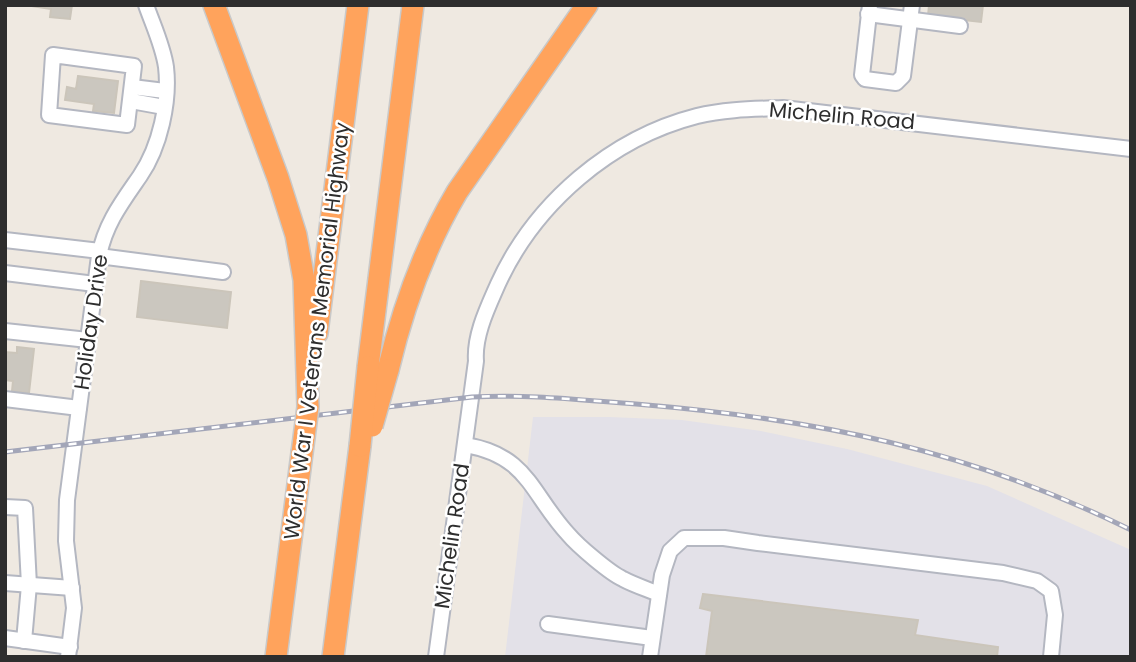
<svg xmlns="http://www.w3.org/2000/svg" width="1136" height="662" font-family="Poppins,sans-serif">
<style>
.industrial{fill:#e3e1e8}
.building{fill:#cbc7bf;stroke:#cbc5ba;stroke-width:2}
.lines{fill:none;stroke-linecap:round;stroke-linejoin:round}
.minor-casing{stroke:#b4b7c1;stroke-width:18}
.highway-casing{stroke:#c9c9c9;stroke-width:24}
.minor{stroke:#fff;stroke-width:14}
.highway{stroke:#ffa35c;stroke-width:21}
.rail-casing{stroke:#a3a6b8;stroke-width:5}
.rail{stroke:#fff;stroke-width:2.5;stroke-dasharray:8;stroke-linecap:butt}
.highway-bridge-casing{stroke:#c9c9c9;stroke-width:24;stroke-linecap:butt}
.highway-bridge{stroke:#ffa35c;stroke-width:21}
.labels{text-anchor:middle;stroke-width:5;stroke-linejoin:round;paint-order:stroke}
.street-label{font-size:21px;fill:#2e2e2e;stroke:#fff}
</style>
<rect width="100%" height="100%" fill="#efe9e1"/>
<path class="industrial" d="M533,417H609L682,420L761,431L847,449L987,486L1131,550V657H505Z"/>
<g class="building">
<path d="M25,5H72L70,19L50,17L51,9Z"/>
<path d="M929,5H983L981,22L928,16Z"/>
<path d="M78,76L118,81L114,113L93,111L94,104L65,100L67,87L76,89Z"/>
<path d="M141,281L231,292L227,328L137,317Z"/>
<path d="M17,347L34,349L29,393L12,391L13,381L5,380V352L17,353Z"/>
<path d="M703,594L918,620L915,635L998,647L997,657H706L712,611L700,608Z"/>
</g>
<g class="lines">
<defs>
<g id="minor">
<path d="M870,5L862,75L865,79L896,83L903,76L912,5"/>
<path d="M868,14L960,26"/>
<path d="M53,55L134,66L127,125L49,115Z"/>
<path d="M132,87L165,91"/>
<path d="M131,101L164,107"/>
<path d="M5,240L100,251"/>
<path d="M99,256L223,272"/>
<path d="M5,273L95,284"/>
<path d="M5,331L88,340"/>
<path d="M5,399L79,408"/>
<path d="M465,445C528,455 531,494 568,534C578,546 610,573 623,579C634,585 647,589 659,594"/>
<path d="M5,507L25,508L29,585L24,641"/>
<path d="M5,583L72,588"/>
<path d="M548,624L652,638"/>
<path d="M5,638L70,647"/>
<path d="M68,657L74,608L66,541L67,500L99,256C105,224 122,202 140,176C160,147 170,101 166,67C163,46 153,25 146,5"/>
<path d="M436,657L476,361C474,335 488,307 498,284C535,203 611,138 697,116C725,109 754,109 783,108L1131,149"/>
<path d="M650,657L662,575L670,551L684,538H724L758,543L1003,573L1037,581L1051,591L1055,615L1051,657"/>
</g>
<g id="highway">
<path d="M214,5L278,178L296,235L304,280L308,407"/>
<path d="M317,333L358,5"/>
<path d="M368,367L413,5"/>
<path d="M388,370C403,307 424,248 457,192L587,5"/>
<path d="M276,657L302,453"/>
<path d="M333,657L360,446"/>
</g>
</defs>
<use href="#minor" class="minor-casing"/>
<use href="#highway" class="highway-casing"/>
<use href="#minor" class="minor"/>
<use href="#highway" class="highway"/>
<defs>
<path id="rail" d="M5,452L472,397C527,394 580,400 636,404C816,419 967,449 1131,530"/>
</defs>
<use href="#rail" class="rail-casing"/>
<use href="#rail" class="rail"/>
<defs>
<g id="highway-bridge">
<path d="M372,426L388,370"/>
<path d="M360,446L368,367"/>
<path d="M302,453L308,407"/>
</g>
</defs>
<use href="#highway-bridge" class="highway-bridge-casing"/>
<use href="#highway-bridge" class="highway-bridge"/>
</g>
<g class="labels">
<g class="street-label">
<text transform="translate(842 116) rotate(5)" y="7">Michelin Road</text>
<text transform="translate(91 322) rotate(-82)" y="7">Holiday Drive</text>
<text transform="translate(317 331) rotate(-83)" y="7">World War I Veterans Memorial Highway</text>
<text transform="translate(452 536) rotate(-82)" y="7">Michelin Road</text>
</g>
</g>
<rect width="1136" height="662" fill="none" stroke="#2e2e2e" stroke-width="14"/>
</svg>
